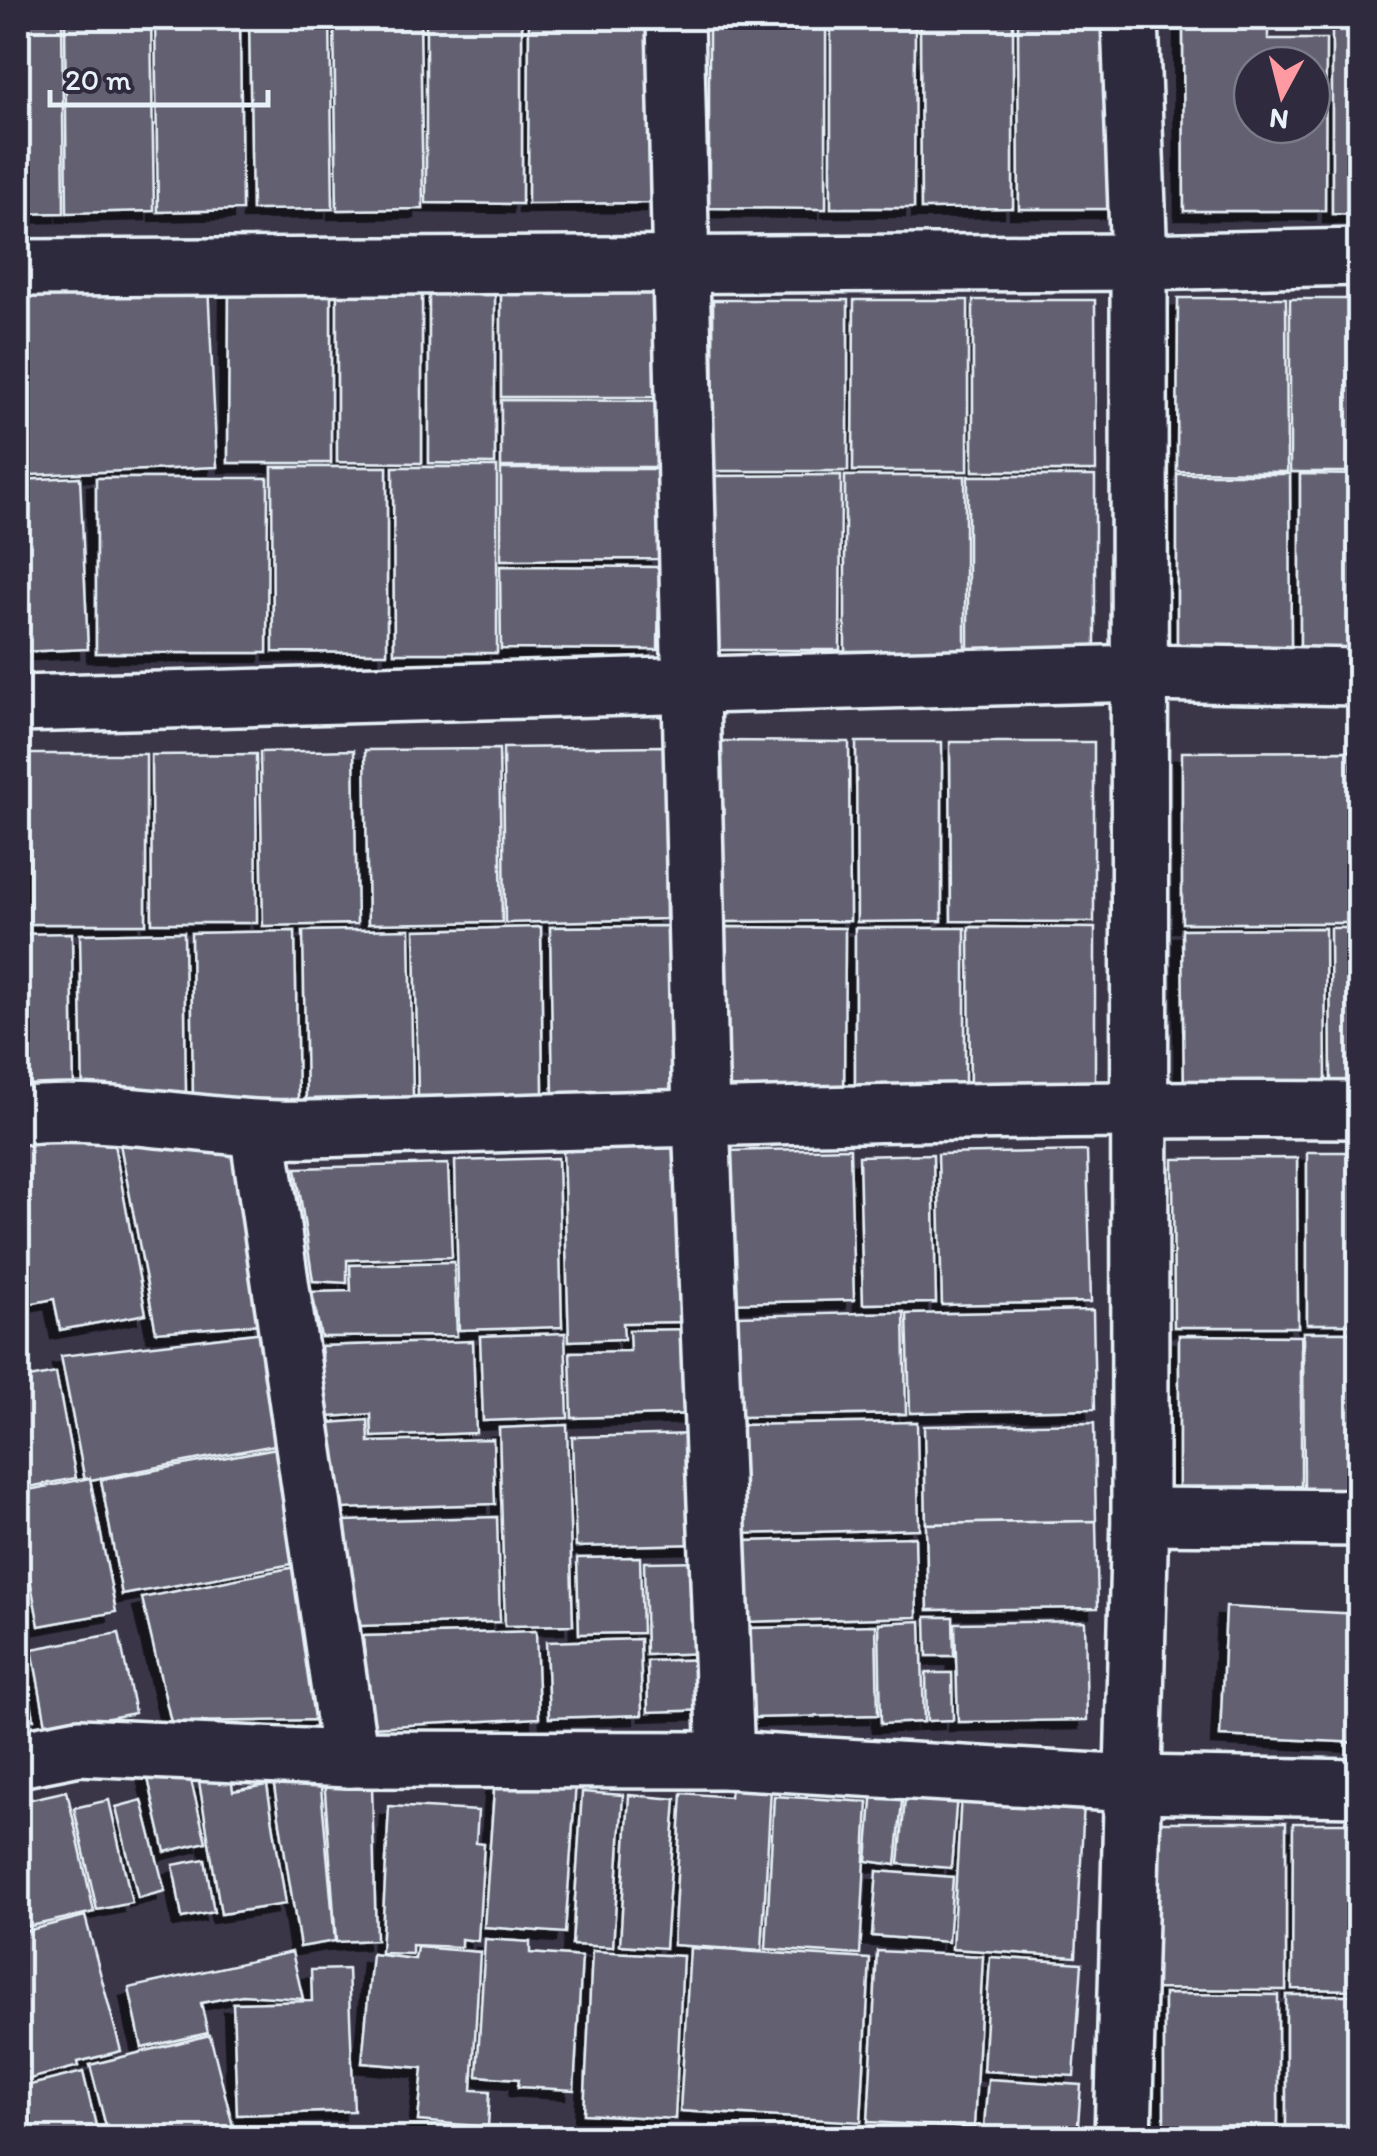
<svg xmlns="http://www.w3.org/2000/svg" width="1377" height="2156" font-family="Itim,sans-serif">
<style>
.building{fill:#636171;stroke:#e8f1f8;stroke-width:2.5;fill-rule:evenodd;filter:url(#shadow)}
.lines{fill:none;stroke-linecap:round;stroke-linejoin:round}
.minor-casing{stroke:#e8f1f8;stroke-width:62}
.minor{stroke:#2f2a3d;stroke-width:55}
</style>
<defs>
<filter id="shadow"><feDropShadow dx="-9" dy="9" stdDeviation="0" flood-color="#0009"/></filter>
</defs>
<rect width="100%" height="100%" fill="#3a3648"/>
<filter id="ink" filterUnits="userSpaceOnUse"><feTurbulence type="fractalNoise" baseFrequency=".01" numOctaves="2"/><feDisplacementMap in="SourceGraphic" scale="20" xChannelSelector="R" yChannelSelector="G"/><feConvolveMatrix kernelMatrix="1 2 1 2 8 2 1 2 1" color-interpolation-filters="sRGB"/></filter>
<g filter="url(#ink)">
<g class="building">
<path d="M18,18H62L64,213L18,214Z"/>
<path d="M65,18H151L154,211L67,213Z"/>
<path d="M155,18H240L242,210L158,212Z"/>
<path d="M249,18H330L333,209L252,210Z"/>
<path d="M334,18H420L423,209L337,210Z"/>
<path d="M426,18H522V204L426,203Z"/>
<path d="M529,18H656L655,203L528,204Z"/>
<path d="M826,19V209L709,208V20Z"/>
<path d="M915,19L914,208H831V20Z"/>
<path d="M920,20H1013V208L921,209Z"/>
<path d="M1018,20H1114V209H1019Z"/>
<path d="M1183,24L1268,25V39H1326L1325,211H1184ZM1252,65H1312V125H1252Z"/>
<path d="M1332,30H1360V215L1332,214Z"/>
<path d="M208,284L217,467L31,475L23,292Z"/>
<path d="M229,287H331V463H228Z"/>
<path d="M337,287H422V463L337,462Z"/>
<path d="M429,287L495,288V464L429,463Z"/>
<rect x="501" y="288" width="158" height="109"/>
<path d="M18,293L26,476H18Z"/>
<path d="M1178,298H1286L1287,472L1177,471Z"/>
<rect x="1290" y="299" width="70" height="173"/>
<path d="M713,300H848V471H714Z"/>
<path d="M854,300H968V471H853Z"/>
<path d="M973,300H1095L1096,471H973Z"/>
<path d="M501,400L659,401V467H501Z"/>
<path d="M272,467H387V653L273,652Z"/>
<path d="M393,467H497V653H394Z"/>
<path d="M501,469H659V559L501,560Z"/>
<path d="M1177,474H1290L1291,652L1177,651Z"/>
<path d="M1300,474L1360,475V652L1300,651Z"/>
<path d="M841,475L840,650H713V476Z"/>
<rect x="845" y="476" width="120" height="175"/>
<rect x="968" y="476" width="127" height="175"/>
<path d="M80,477L88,649L18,652V480Z"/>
<path d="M96,478H268L267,653H96Z"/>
<path d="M500,566L659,567L658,650L501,649Z"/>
<path d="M719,741L849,742L850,921L720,922Z"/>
<path d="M856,742H942V921L857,922Z"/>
<path d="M950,742H1094V922L951,921Z"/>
<path d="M664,746L666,919L505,923L503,748Z"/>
<path d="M1356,746H1360V919H1358Z"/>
<path d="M499,749L502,922L368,924L365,750Z"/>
<path d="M354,750L357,924L263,926L260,752Z"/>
<path d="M1352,751L1353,923H1182V752Z"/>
<path d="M18,753L22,922H18Z"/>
<path d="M29,754H146V924H30Z"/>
<path d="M256,754L257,923H152L151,755Z"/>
<path d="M668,926L671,1093L553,1095L550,927Z"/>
<path d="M541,927L543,1095L418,1096L415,930Z"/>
<path d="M720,927L845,928L844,1101H720Z"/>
<path d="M969,927L1095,928V1101H970Z"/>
<rect x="855" y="928" width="110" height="173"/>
<path d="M1325,928L1326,1094L1184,1095L1182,929Z"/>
<path d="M1330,928H1360V1085H1331Z"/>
<path d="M410,929L413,1097L306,1099L303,931Z"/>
<path d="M295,931L298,1099H193L191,933Z"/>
<path d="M184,932L186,1096L83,1098L80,934Z"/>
<path d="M72,933L74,1097L18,1098V934Z"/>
<path d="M23,1127L26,1144L111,1128L146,1314L60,1330L54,1299L18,1306V1128Z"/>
<path d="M120,1144L235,1156L261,1324L156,1332Z"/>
<path d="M685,1145L690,1322L623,1323L624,1339L569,1341L563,1149Z"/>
<path d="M850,1148L854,1300L727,1303L724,1151Z"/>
<path d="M1087,1151L1091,1302L942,1305L938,1154Z"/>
<rect x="1307" y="1152" width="53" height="172"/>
<path d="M933,1154L936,1303L863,1304L859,1156Z"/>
<path d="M558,1158L562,1327L459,1330L455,1161Z"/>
<path d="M1297,1158L1298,1327H1174L1173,1159Z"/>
<path d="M448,1164L452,1257L347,1260V1283L313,1281L296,1168Z"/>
<path d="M454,1262L457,1336L321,1337L312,1292L351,1291L350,1265Z"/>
<path d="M1093,1310L1095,1409L910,1413L907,1314Z"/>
<path d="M904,1312L906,1414L740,1417L737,1316Z"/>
<path d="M696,1329L698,1414L572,1418L570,1352L630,1351L629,1330Z"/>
<path d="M265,1332L285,1443L85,1481L61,1356Z"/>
<path d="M1303,1332H1360V1491H1304Z"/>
<path d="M565,1333L568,1418L483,1421L480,1336Z"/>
<path d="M1179,1335L1301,1336V1486L1179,1487Z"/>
<path d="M473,1341L476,1433L372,1437L371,1414L328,1417L321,1346Z"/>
<path d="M56,1373L76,1478L18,1489V1380Z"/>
<path d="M368,1420L369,1442L493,1439L495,1504L342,1509L329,1423Z"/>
<path d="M917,1422L919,1529L740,1534L738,1425Z"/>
<path d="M1094,1423L1096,1521L926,1524L924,1426Z"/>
<path d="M567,1425L573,1625L505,1626L499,1428Z"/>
<path d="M697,1434L700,1544L576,1547L572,1437Z"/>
<path d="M282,1447L303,1562L122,1595L101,1480Z"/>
<path d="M90,1478L116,1612L39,1626L18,1516V1492Z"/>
<path d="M497,1517L500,1622L360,1626L343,1521Z"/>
<path d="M1096,1521L1098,1608L928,1610L926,1524Z"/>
<path d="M915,1537L917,1617L746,1622L744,1541Z"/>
<path d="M640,1557L642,1633L579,1634L577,1558Z"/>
<path d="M707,1561L710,1653L646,1655L644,1562Z"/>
<path d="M305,1565L332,1720L171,1722L142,1598Z"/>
<path d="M1226,1607L1360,1614V1743L1220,1736Z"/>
<path d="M926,1617H953L954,1656H927Z"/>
<path d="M921,1621L924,1722L881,1724L879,1623Z"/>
<path d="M1085,1621L1087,1720L958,1722L955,1623Z"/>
<path d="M876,1625L878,1715L752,1718L750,1628Z"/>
<path d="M18,1630L34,1719L18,1722Z"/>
<path d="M536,1631L539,1718L371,1727L363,1636Z"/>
<path d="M119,1633L135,1713L47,1730L32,1649Z"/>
<path d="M640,1639L642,1715L549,1718L546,1642Z"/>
<path d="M710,1659L711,1710L648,1712L647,1661Z"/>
<path d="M926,1673H952L953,1720L927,1721Z"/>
<path d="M187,1764L206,1842L165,1852L147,1774Z"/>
<path d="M272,1774L320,1777L335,1941L300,1947Z"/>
<path d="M231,1777L233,1791L267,1785L286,1904L221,1914L199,1782Z"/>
<path d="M495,1777L576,1783L565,1933L484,1927Z"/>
<path d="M874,1777L904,1779L896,1865L867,1861Z"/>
<path d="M907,1777L958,1782L951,1868L899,1864Z"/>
<path d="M324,1778L372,1784L376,1940L336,1942Z"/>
<path d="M731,1786L771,1788L762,1951L673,1945L682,1793L730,1797Z"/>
<path d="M67,1791L94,1912L26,1927L18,1887V1802Z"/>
<path d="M582,1792L623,1795L613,1947L572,1945Z"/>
<path d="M629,1795L676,1799L665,1948L620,1945Z"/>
<path d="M961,1795L1084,1802L1076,1957L952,1949Z"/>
<path d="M774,1796L868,1802L860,1955L766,1949Z"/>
<path d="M109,1800L132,1903L97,1910L74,1808Z"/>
<path d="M142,1800L165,1891L138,1898L116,1807Z"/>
<path d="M389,1806L478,1811L476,1843L484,1844L478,1941L461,1939V1947L412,1945V1954L381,1953Z"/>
<path d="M1154,1822H1286V1990L1154,1989Z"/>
<path d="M1293,1823H1360V1990L1292,1989Z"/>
<path d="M205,1859L214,1912L182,1918L173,1865Z"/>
<path d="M877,1871L953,1877L948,1942L872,1936Z"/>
<path d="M85,1916L121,2051L78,2062L79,2066L18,2082V1933Z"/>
<path d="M485,1939L530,1942V1953L582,1957L574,2090L518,2087L519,2079L477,2076Z"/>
<path d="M417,1947L480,1952L472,2090L490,2091L488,2127L418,2121L423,2068L362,2063L372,1954L415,1959Z"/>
<path d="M690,1948L870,1959L861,2122L680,2111Z"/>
<path d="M592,1951L683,1956L675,2119L584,2114Z"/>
<path d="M877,1951L983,1956L974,2128L868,2122Z"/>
<path d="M292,1952L303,1999L242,1995L201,2003L208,2033L142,2048L129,1988Z"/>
<path d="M990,1957L1082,1963L1074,2076L983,2071Z"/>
<path d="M348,1969L354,2111L237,2115L233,2003L312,2001L311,1970Z"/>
<path d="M1164,1994L1278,1995V2138H1164Z"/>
<rect x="1286" y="1995" width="74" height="143"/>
<path d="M210,2035L235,2134L220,2138H109L90,2065Z"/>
<path d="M83,2072L99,2138H18V2088Z"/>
<path d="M988,2079L1081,2085L1077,2138H983Z"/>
</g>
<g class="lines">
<defs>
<g id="minor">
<path d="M675,18L701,1118L726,1760"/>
<path d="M18,268L1139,262L1360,257"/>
<path d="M18,704L1140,673L1360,677"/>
<path d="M18,1116C115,1105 213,1132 311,1129C660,1119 1010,1107 1360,1110"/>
<path d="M258,1131L350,1759"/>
<path d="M1140,1516L1360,1518"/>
<path d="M18,1759L79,1747L350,1759L726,1760L1133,1784L1360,1788"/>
<path d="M1123,2138L1140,1516L1139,262L1130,18"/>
</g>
</defs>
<use href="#minor" class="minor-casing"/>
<use href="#minor" class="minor"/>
</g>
</g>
<rect width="1377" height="2156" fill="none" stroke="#2f2a3d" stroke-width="60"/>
<rect x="30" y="30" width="1317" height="2096" fill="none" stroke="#e8f1f8" stroke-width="4" filter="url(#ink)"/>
<g transform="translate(1282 95) rotate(187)"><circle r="48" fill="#2f2a3d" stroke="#797a88" stroke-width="2.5"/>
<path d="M0-8L18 38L0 25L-18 38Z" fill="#ff9aa2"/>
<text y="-15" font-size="28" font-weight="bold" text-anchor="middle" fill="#e8f1f8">N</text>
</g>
<path d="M50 90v15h218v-15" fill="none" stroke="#e8f1f8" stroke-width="5"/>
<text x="65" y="90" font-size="30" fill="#e8f1f8" stroke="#2f2a3d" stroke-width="8" paint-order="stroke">20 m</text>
</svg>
